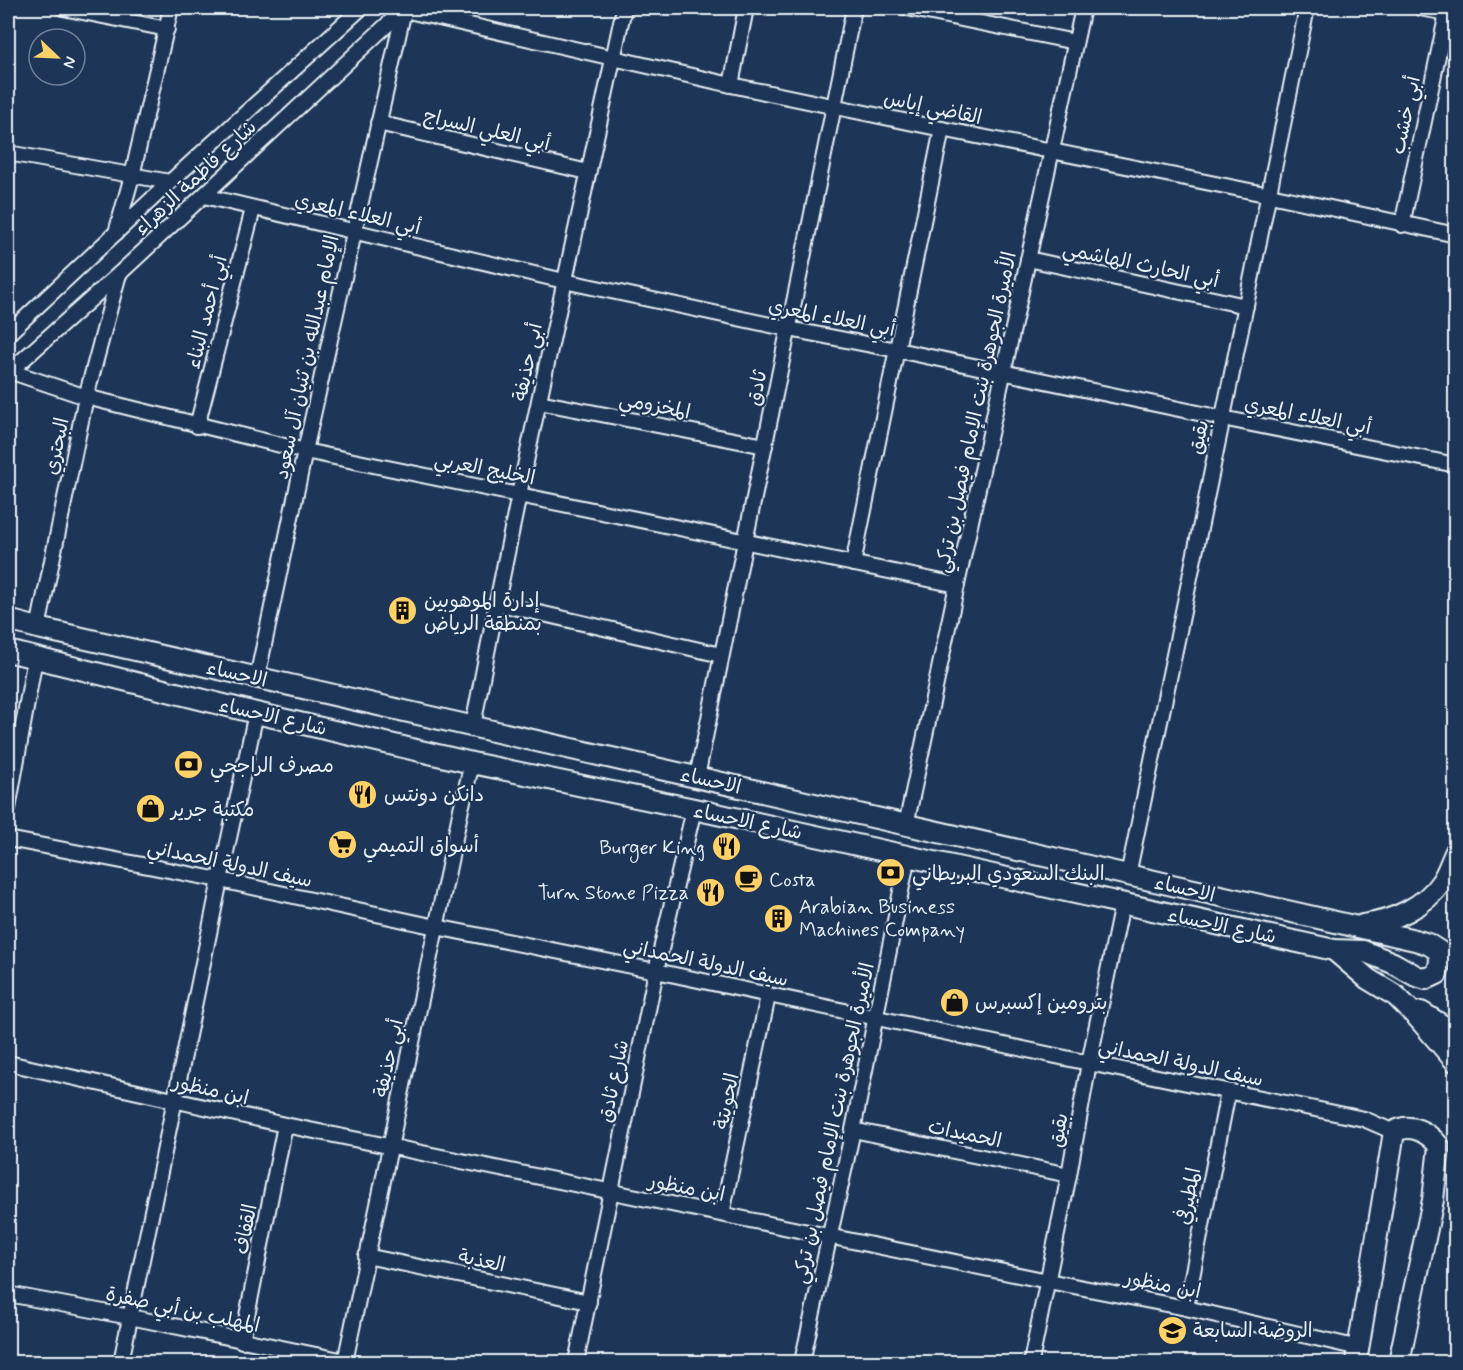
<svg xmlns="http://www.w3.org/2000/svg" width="1463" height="1370" font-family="Mynerve,'Playpen Sans Arabic',sans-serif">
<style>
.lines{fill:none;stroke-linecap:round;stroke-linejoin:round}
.minor-casing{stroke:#e8f1f8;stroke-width:18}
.secondary-casing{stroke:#e8f1f8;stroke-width:24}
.minor{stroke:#1d3557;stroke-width:14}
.secondary{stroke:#1d3557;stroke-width:20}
.labels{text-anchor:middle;stroke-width:4.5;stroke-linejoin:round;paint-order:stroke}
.street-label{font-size:20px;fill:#e8f1f8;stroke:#1d3557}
.poi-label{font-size:20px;fill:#e8f1f8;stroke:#1d3557;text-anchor:start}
</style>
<rect width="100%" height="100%" fill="#1d3557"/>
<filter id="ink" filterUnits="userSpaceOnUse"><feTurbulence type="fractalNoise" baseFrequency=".0167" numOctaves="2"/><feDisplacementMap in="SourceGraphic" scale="12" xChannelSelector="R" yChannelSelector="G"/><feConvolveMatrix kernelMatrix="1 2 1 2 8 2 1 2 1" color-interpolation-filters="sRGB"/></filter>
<g filter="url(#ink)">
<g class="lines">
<defs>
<g id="minor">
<path d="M63,8L167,29"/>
<path d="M907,8L1075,42"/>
<path d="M1420,8L1453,14"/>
<path d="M731,85L746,8"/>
<path d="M378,123L588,172"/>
<path d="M8,153L170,182"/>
<path d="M204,196L564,281L789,329L897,350L1222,418L1456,465"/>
<path d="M1402,225L1447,13"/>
<path d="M116,233L132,176L171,8"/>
<path d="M1028,259L1246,306"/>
<path d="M8,334L170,182L361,8"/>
<path d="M9,371L86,397L305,451L957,585"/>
<path d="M8,373L119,274L404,9"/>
<path d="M539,402L765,446"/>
<path d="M197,426L253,209"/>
<path d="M853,564L942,129"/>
<path d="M496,603L721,655"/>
<path d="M38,628L86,397L119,274"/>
<path d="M257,678L305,451L404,10L731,85L942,129L1270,195L1456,235"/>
<path d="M473,726C518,486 573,247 624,8"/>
<path d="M697,777L854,8"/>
<path d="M8,809L35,658"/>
<path d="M906,825L957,585L1083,8"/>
<path d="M8,839L220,880L436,927L656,971L1089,1063L1364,1119L1394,1132"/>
<path d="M1128,875C1188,586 1250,297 1307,8"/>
<path d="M8,1063L285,1125L1048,1281L1186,1308L1359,1348"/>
<path d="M853,1130L1069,1175"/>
<path d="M722,1214L768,996"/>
<path d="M366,1256L589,1302"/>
<path d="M8,1294L130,1317L350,1362"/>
<path d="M1186,1308L1228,1092"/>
<path d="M242,1341L285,1125"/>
<path d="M121,1362L220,880L256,713"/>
<path d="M345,1362L461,809L472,763"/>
<path d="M576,1362L656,971L694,809"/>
<path d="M802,1362L853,1130L908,856"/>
<path d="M1031,1362L1069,1175L1089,1063L1122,904"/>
</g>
<g id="secondary">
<path d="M8,620L38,628L1415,940L1428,944L1439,951L1440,962L1437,974L1426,979L1416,976L1393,963L1363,951L1334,950L694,809L472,763L256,713L8,651"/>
<path d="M1363,925C1393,921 1425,907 1442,881C1448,872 1451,861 1456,851"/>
<path d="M1334,950L1368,979L1396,996L1418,1018L1456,1062"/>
<path d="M1421,1012L1456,1034"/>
<path d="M1356,1362L1394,1132C1410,1122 1428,1132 1439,1146L1433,1200L1399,1362"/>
</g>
</defs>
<use href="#minor" class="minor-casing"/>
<use href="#secondary" class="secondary-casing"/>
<use href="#minor" class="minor"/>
<use href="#secondary" class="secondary"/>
</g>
</g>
<defs>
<symbol id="building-disc" viewBox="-11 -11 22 22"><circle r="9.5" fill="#ffd166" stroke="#1d3557"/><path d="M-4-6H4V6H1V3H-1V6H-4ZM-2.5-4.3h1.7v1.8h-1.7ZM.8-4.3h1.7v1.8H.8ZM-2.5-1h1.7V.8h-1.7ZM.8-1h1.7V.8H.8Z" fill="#111"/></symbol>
<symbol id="bank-disc" viewBox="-11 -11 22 22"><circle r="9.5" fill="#ffd166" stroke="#1d3557"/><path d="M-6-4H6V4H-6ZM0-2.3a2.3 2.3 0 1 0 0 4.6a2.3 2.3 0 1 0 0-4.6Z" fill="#111"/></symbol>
<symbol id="restaurant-disc" viewBox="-11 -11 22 22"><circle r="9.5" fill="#ffd166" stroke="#1d3557"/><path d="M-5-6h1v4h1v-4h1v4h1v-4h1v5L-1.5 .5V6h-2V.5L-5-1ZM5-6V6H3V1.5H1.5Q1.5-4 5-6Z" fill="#111"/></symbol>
<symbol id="shop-disc" viewBox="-11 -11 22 22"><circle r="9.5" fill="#ffd166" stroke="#1d3557"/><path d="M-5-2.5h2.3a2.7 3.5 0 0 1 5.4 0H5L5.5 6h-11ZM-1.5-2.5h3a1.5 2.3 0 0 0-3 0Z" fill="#111"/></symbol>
<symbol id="supermarket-disc" viewBox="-11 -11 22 22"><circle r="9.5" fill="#ffd166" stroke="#1d3557"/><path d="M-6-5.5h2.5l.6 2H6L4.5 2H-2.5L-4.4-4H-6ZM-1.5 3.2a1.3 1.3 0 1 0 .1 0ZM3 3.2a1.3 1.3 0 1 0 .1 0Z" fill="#111"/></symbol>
<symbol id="cafe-disc" viewBox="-11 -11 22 22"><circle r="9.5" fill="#ffd166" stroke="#1d3557"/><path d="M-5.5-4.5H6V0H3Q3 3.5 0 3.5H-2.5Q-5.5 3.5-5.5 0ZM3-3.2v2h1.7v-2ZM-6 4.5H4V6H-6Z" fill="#111"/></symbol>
<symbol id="school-disc" viewBox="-11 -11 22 22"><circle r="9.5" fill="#ffd166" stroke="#1d3557"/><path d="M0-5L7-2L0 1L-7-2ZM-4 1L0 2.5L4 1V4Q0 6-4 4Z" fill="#111"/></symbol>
</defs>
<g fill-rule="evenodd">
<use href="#building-disc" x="386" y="594" width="33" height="33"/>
<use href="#bank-disc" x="172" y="748" width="33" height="33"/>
<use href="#restaurant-disc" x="346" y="778" width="33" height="33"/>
<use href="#shop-disc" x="134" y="792" width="33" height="33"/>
<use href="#supermarket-disc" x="326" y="828" width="33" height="33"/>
<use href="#restaurant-disc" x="710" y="830" width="33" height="33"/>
<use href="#bank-disc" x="874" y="856" width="33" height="33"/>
<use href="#cafe-disc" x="732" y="862" width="33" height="33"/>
<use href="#restaurant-disc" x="694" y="876" width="33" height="33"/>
<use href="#building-disc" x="762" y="902" width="33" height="33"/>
<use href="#shop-disc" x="938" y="986" width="33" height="33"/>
<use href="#school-disc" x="1156" y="1314" width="33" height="33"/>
</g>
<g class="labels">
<g class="street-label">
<text transform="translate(933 107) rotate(12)" y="7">القاضي إياس</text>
<text transform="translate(1405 115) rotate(-78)" y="7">أبي خشب</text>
<text transform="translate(487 129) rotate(13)" y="7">أبي العلي السراج</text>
<text transform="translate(195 177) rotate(-43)" y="7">شارع فاطمة الزهراء</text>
<text transform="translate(358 213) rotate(13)" y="7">أبي العلاء المعري</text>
<text transform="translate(1141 264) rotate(12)" y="7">أبي الحارث الهاشمي</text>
<text transform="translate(206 312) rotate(-76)" y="7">أبي أحمد البناء</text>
<text transform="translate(832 317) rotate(11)" y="7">أبي العلاء المعري</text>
<text transform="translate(306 357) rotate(-78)" y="7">الإمام عبدالله بن ثنيان آل سعود</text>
<text transform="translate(527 362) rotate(-78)" y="7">أبي حذيفة</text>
<text transform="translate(756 388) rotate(-78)" y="7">ثادق</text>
<text transform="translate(655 405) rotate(11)" y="7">المخزومي</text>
<text transform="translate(975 412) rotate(-78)" y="7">الأميرة الجوهرة بنت الإمام فيصل بن تركي</text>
<text transform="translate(1308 415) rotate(11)" y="7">أبي العلاء المعري</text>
<text transform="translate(1198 437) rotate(-78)" y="7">بقيق</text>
<text transform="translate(56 446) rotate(-78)" y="7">البحتري</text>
<text transform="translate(485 468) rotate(11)" y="7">الخليج العربي</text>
<text transform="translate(237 673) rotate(13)" y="7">الاحساء</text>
<text transform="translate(273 716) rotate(13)" y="7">شارع الاحساء</text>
<text transform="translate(711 780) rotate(13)" y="7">الاحساء</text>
<text transform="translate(748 821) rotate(12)" y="7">شارع الاحساء</text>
<text transform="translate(230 863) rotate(12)" y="7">سيف الدولة الحمداني</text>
<text transform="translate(1185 888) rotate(13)" y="7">الاحساء</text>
<text transform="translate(1222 925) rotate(12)" y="7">شارع الاحساء</text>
<text transform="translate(706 962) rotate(12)" y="7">سيف الدولة الحمداني</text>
<text transform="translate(388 1058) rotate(-78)" y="7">أبي حذيفة</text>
<text transform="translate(1181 1062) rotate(12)" y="7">سيف الدولة الحمداني</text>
<text transform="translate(613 1081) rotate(-78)" y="7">شارع ثادق</text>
<text transform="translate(211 1089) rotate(13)" y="7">ابن منظور</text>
<text transform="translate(726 1101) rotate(-78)" y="7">الحويتة</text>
<text transform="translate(833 1123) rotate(-78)" y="7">الأميرة الجوهرة بنت الإمام فيصل بن تركي</text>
<text transform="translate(1058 1130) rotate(-80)" y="7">بقيق</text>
<text transform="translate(965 1133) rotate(12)" y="7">الحميدات</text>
<text transform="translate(687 1187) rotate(11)" y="7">ابن منظور</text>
<text transform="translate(1188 1196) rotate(-79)" y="7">المطيرفي</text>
<text transform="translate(245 1229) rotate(-79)" y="7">القفاف</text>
<text transform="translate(482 1260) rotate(12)" y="7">العذبة</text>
<text transform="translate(1163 1284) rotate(11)" y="7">ابن منظور</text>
<text transform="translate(183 1309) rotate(12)" y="7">المهلب بن أبي صفرة</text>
</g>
<g class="poi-label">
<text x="424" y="607">إدارة الموهوبين<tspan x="424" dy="23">بمنطقة الرياض</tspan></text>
<text x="210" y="772">مصرف الراجحي</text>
<text x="384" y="801">دانكن دونتس</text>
<text x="171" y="816">مكتبة جرير</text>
<text x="363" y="852">أسواق التميمي</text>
<text x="705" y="854" text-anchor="end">Burger King</text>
<text x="912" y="880">البنك السعودي البريطاني</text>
<text x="769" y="886">Costa</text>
<text x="689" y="899" text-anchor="end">Turn Stone Pizza</text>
<text x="799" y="913">Arabian Business<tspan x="799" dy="23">Machines Company</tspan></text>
<text x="975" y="1009">بترومين إكسبرس</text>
<text x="1193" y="1337">الروضة السابعة</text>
</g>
</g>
<rect width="1463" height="1370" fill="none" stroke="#1d3557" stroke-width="30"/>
<rect x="15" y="15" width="1433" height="1340" fill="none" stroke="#e8f1f8" stroke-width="2" filter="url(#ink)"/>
<g transform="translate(57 57) rotate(113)"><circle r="28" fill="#1d3557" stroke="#6e8097" stroke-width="1.5"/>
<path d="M0-4.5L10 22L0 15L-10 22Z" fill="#ffd166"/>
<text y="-9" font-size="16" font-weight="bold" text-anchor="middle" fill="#e8f1f8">N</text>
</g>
</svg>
